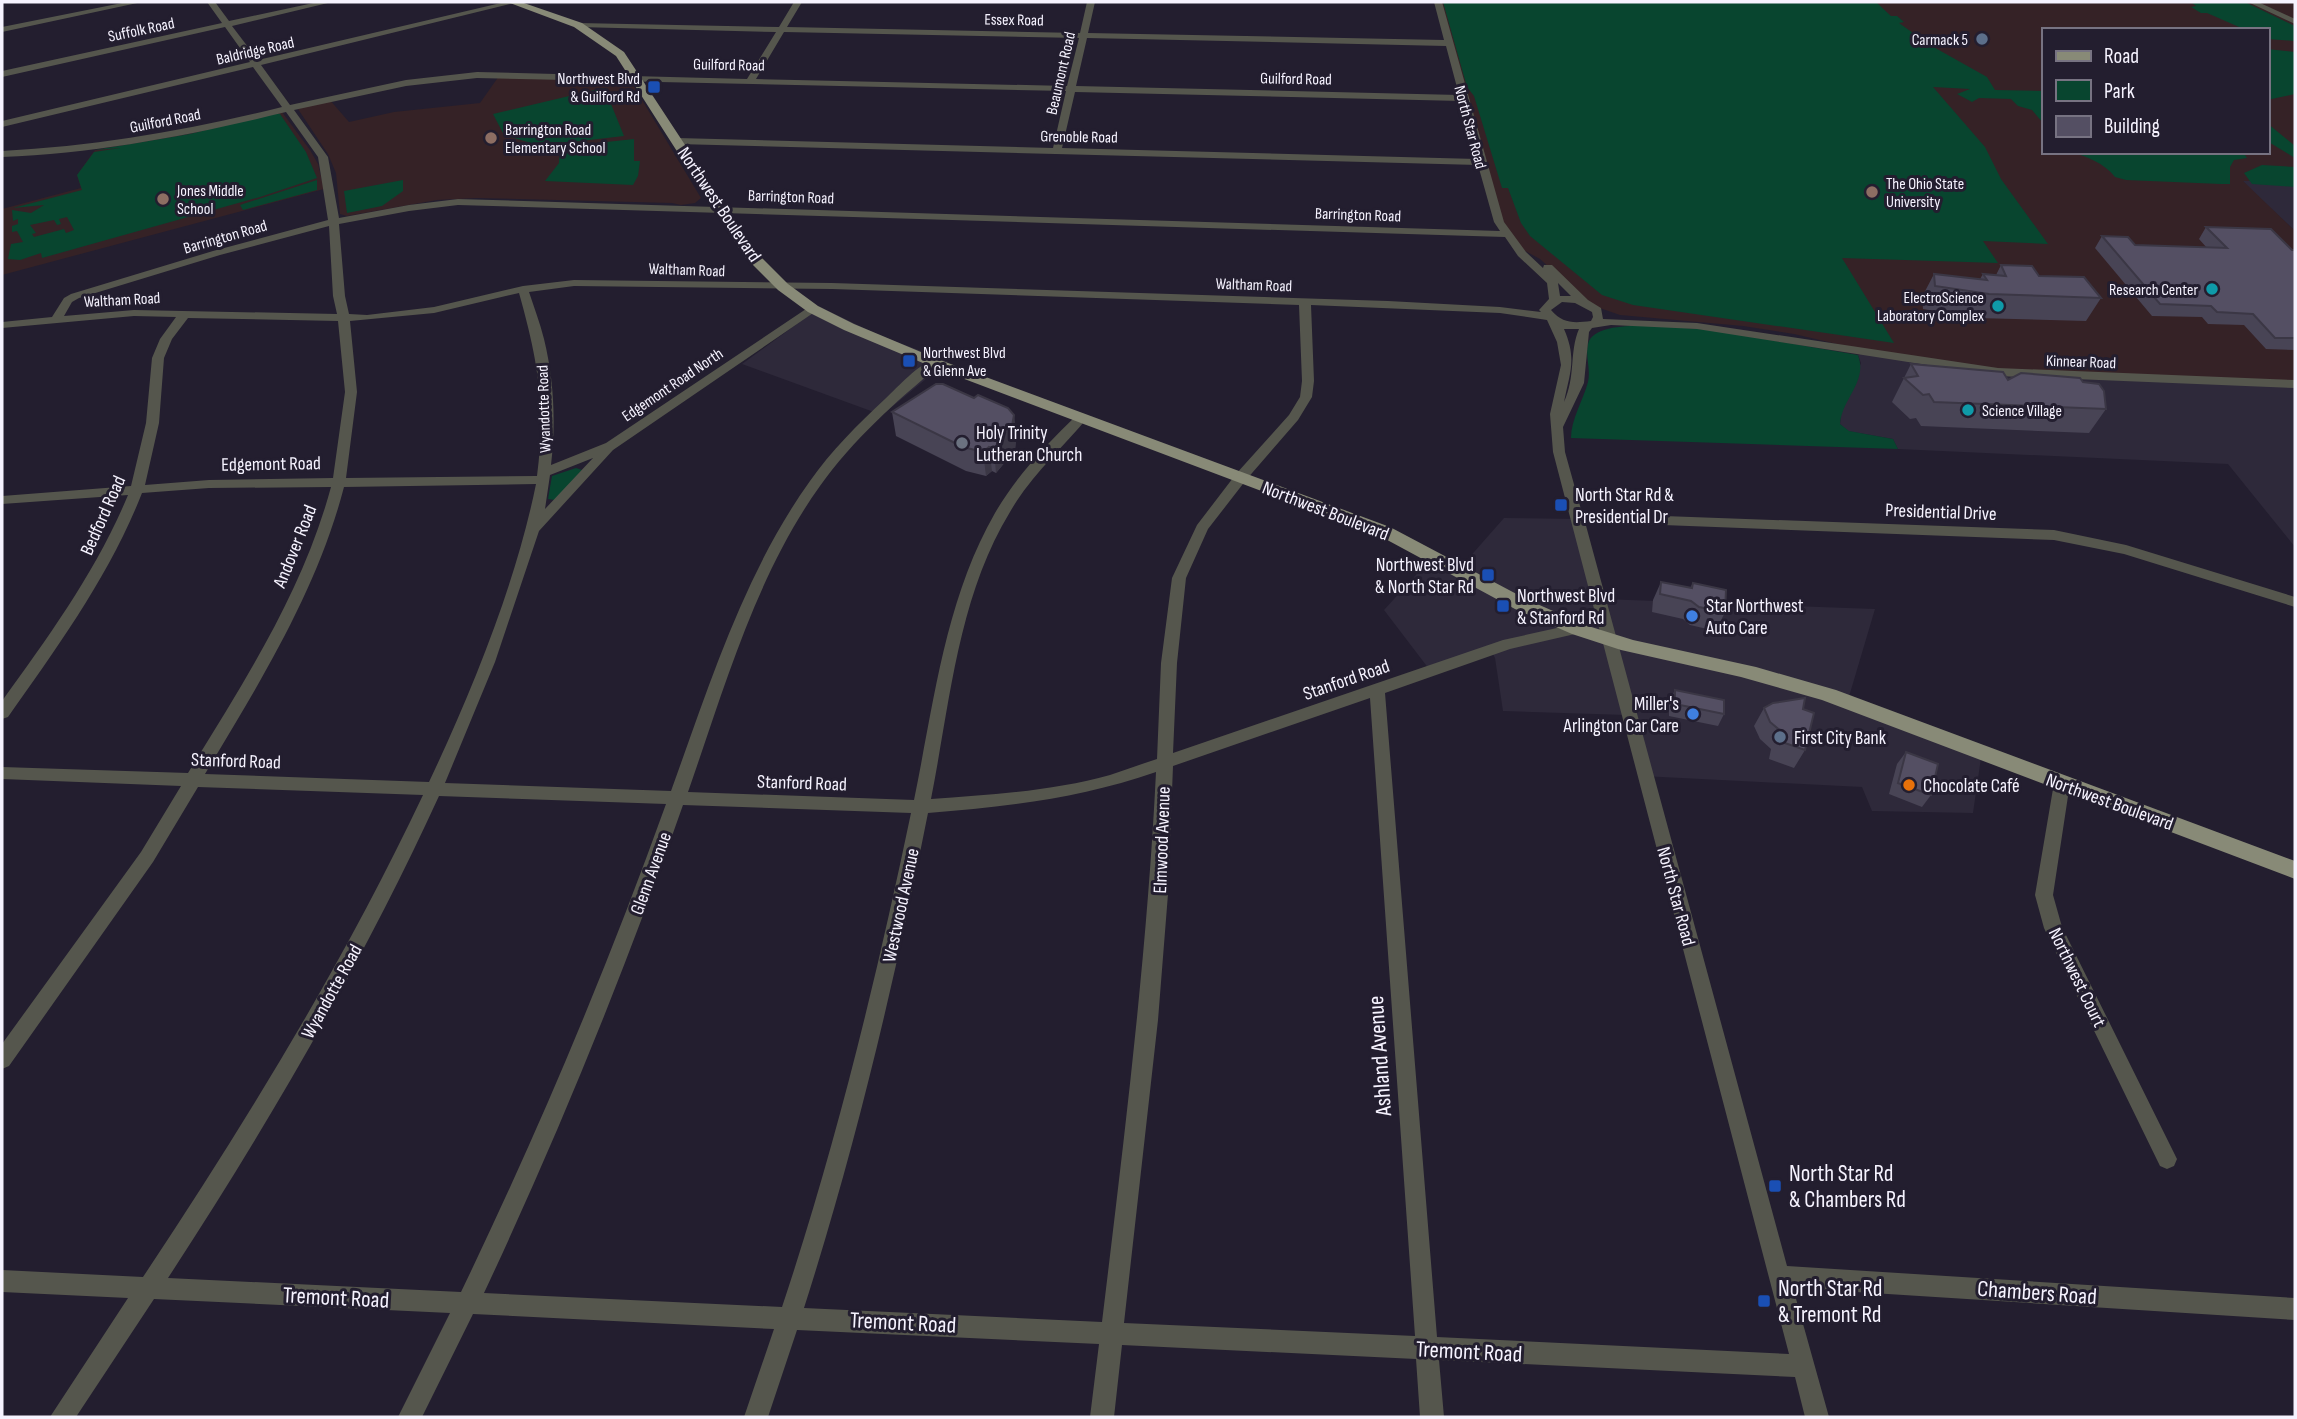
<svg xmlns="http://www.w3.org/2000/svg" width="2297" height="1419" font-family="'Sofia Sans Condensed',sans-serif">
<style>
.commercial{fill:#2e293a}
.education{fill:#352226;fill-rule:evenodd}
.green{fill:#08452f;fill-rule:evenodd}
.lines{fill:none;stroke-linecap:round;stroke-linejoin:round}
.minor{fill:#55564d;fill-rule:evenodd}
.major{fill:#888a77;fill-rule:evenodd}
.wall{fill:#484455}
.shaded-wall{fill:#3b3745}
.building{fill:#544f63;stroke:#3b3745;stroke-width:2}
.service-dot{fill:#5c6f8a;stroke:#231e2f;stroke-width:2.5}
.transit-dot{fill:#1a4fb4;stroke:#231e2f;stroke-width:2.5}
.education-dot{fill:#8d6e63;stroke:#231e2f;stroke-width:2.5}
.culture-dot{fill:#0f9aa8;stroke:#231e2f;stroke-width:2.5}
.worship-dot{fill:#6b7280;stroke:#231e2f;stroke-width:2.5}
.shop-dot{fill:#3f7fe0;stroke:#231e2f;stroke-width:2.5}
.food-dot{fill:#e8710a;stroke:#231e2f;stroke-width:2.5}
.labels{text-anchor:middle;stroke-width:6;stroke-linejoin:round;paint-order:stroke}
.far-street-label{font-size:16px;fill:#f6f3ff;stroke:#231e2f}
.far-poi-label{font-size:16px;fill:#f6f3ff;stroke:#231e2f;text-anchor:start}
.street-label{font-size:19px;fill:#f6f3ff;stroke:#231e2f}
.poi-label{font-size:19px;fill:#f6f3ff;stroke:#231e2f;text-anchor:start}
.near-street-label{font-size:23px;fill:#f6f3ff;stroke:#231e2f}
.near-poi-label{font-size:23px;fill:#f6f3ff;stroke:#231e2f;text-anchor:start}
</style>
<rect width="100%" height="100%" fill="#231e2f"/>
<g class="commercial">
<path d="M2243,181H2295V231L2249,188Z"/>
<path d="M820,307L881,336L948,361L882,415L742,364Z"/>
<path d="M1867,351L2071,376L2295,384V547L2228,464L1898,449L1893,439L1848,431L1840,424L1841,414L1861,363L1858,355Z"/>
<path d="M1504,518L1580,519L1602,599L1875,609L1848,700L1982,751L1973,813L1872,811L1862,787L1642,776L1626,715L1503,711L1495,658L1489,646L1429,669L1384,610L1435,554L1460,568Z"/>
</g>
<g class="education">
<path d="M1438,2H2295V181H2243L2295,231V384L2023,374L1867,351L1794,334L1743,326L1620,315L1591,305L1540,259L1516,246L1506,234L1463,98ZM2043,30H2267V152H2043Z"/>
<path d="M499,76L630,80L701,198L695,203L681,205L672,203L477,198L437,200L347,216L340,214L336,173L328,154L298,109L329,99L349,122L394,112L480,103Z"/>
<path d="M282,112L310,150L318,164L324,189L2,275V209L81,188L77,175L95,150L190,134Z"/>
</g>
<g class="green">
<path d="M1443,2H1876L1891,16H1897L1904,22L1899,23L1930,45L1987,77L1995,90L2043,91V123L2032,110L2018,106L2011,99L1979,98L1972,102L1957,94L1970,89L1933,87L1985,147L2001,179L2048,244L1983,241L1998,263L1842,258L1894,343L1633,305L1602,295L1530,236L1521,223L1508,188H1502L1474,96L1467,87Z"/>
<path d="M2191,2H2245L2295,26V41L2267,39V30H2246L2207,13H2201L2191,7L2196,6Z"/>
<path d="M2267,49L2295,52V94L2267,100Z"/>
<path d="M603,88L608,89L609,99L624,136L572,142L531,143L504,135L493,114Z"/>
<path d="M275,113L280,114L306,152L317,178L260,197L42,258L41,253L20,260L8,259L11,244L23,242L17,231L12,232V226L18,224V219L13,221L12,210L31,213L44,205L13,208L82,190L77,175L94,152L120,148L95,150L190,134ZM67,217L74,230L66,233L64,229L34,237L32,234L36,233L30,225L54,220L57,225L61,224L59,219Z"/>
<path d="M2267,123L2295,146V158L2267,141Z"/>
<path d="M634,139V161H640L638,176L633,185L545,181L559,163L560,147Z"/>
<path d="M2071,152H2243L2247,158L2234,160L2230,167V184H2221L2126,180L2115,177C2104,163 2088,157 2071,152Z"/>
<path d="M2262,165L2295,167V187L2252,184L2244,173Z"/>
<path d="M317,180V190L243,210L240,205Z"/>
<path d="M403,180V191L382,206L347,213L344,191Z"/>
<path d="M1657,326L1712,330L1858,355C1868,382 1842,398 1840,424L1849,431L1893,439L1898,449L1571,438C1571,419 1583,401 1588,382C1591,369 1585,356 1588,344C1593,323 1640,326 1657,326Z"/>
<path d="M576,468L582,470L555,500L548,499L552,476Z"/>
</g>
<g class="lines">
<g class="minor">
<path d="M127,2H142L2,32V27Z"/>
<path d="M207,2H215L229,21L318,2H332L232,26L258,60L505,2H518L261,65L290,105L406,80L477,72L747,79L776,32L578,27L574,25L578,23L779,27L794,2H802L787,27L1080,33L1087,2H1095L1088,33L1444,40L1434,2H1442L1504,222L1526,252L1543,268L1544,265H1552L1588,300L1601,308L1603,319L1697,323L1998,368L2295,380V388L1998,376L1697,329L1611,325L1592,328L1589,332L1584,383L1563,427L1565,452L1582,513L2054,530L2126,545L2295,597V607L2124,554L2054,540L1585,522L1787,1266L2295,1298V1320L1793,1288L1829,1417H1805L1795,1377L1439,1360L1444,1417H1420L1416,1359L1122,1345L1114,1417H1090L1099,1344L797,1330L768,1417H744L774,1329L473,1314L422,1417H398L450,1313L154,1299L76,1417H50L128,1298L2,1292V1270L143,1277C246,1122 343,964 423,795L198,787L153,862L9,1066L2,1069V1044L141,852L181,786L2,779V767L188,773C244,682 303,591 331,487L209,488L142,493C110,575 58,646 8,717L2,719V701C49,636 97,570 128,495L2,504V496L131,486L146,423L152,358L160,339L176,317L134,316L2,328V322L52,317L64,298L71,294L213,251L328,220L318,157L286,112C192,135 99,153 2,157V151C98,146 190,130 282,107L253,67L2,127V121L250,62L225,27L2,77V71L222,23ZM784,32L1079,38L1067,86L756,79ZM1087,38L1446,46L1459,95L1076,86ZM477,78L1066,91L1053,148L677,138L672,141L677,144L1478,165L1494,222L1500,231L458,199L409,205L339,218L328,157L294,110L406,86ZM1075,92L1461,101L1477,159L1062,148ZM458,205L1505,237L1518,256L1547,283L1549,299L1539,310L1541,312L1500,307L1388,301L832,283L574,280L523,286L434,307L367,315L349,314L345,296L339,224L409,211ZM329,226L333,296L337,314L134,310L64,316L72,302L79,298L220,255ZM1558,283L1571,296H1560ZM574,286L832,289L1299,305L1302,381L1300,397L1289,415L1236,474L1197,525L1172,578L1161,663L1157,759C1141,764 1126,770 1110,775C1053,791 989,795 931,799C950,703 958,597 1010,512C1031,475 1062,449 1088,417L1082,413L1078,414C1047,444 1017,475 995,513C945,600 934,703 914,800L688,792C724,689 756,575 820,486C853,440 896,401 939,366L941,363L935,359C917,365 899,386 885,399C858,424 831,451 810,481C744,573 709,686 671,791L445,783L495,662L539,531L613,450L819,309L809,307L606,443L551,465C556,423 554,380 544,339C540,323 534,307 529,292ZM519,293C538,361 546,406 537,476L346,478L357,392L350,321L434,313ZM1562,302L1575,303L1592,312L1593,317L1591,321C1574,323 1563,324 1551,310ZM1311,305L1500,313L1547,320L1557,342L1561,365L1550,414L1553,452L1789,1354L1437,1337L1385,693L1510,649L1575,634L1582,629L1575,624L1503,640L1173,753L1177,663L1186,578L1208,529L1246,480L1298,420L1312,397L1314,381ZM188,318L338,321L345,392L333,478L209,480L145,485L159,423L164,358L172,339ZM1564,329H1579C1569,352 1576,376 1564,402C1570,372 1577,359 1564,329ZM593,458L545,509L550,475ZM536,484C516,583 472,691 429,782L205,774C260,682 317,591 344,487ZM1370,698L1415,1336L1124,1323L1158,1020L1168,894L1173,766ZM1156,772C1147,957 1124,1139 1102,1322L804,1308C856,1145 895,980 928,813C1007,807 1081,798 1156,772ZM439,796L666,804C606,971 538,1132 461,1292L168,1278C269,1123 362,964 439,796ZM683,805L911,813C876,980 836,1145 782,1307L484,1293C559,1133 625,971 683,805Z"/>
<path d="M2248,2H2258L2295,19V24Z"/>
<path d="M2062,776L2068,778L2070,783L2053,895L2062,927L2177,1159L2174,1166L2167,1169L2160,1166L2044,928L2035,895L2054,783L2056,778Z"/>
</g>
<path class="major" d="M507,2H521L582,23L624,52L754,250L788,284L818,306L854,324L940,360L1390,527L1528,600L1585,625L1633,640L1756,667L1836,690L2295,861V879L1822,700L1741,677L1621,650L1572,634L1515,609L1378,535L930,366L844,330L808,312L778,290L744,256L616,56L574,27Z"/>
</g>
<g class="wall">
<path d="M2206,227L2295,250V350L2266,349L2244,325L2208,324L2202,317L2152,316L2095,248L2102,236L2135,245L2207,248L2199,239Z"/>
<path d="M2001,265L2039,276L2101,298L2086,321L1976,318L1923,309L1922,297L1934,274L1980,279L1983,274L1996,275Z"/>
<path d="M1911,364L2008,380L2106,409L2089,433L1921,426L1916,418L1910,419L1892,402Z"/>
<path d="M974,398L1014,415L1016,439L1015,450L996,473L992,471L986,476L966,471L896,436L892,412Z"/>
<path d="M1661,582L1690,588L1693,583L1725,612L1716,631L1690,625L1683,619L1652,612L1653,600Z"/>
<path d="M1675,690L1724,714L1718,726L1669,716V702Z"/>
<path d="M1764,708L1803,709L1805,750L1794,768L1769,759L1771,749L1760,739L1754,726Z"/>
<path d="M1906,752L1931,795L1922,807L1889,794L1897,764Z"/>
</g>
<g class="shaded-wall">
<path d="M1014,415L1016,439L1015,450L996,473L994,449Z"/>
<path d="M989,447L992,471L986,476L983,452Z"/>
</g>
<g class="building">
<path d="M2206,227L2271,229L2292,250H2295V338H2275L2253,314L2217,312L2211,306L2160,304L2102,236L2128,237L2135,245L2227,248Z"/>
<path d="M2001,265L2032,266L2039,276L2084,277L2101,298L1989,294L1935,286L1934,274L1987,280L1983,274L2006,276Z"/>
<path d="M1911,364L2003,372L2008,380L2021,373L2080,378L2083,382L2099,384L2104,391L2106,409L1934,402L1929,394L1923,395L1904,378L1918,376Z"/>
<path d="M936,384H943L974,398L978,395L1008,408L1014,415L1012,426L994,449L989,447L983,452L963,447L892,412Z"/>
<path d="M1661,582L1692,588L1693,583L1726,590L1725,612L1699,607L1691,601L1660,594Z"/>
<path d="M1675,690L1724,700V714L1675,704Z"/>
<path d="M1805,698L1803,709L1814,713L1805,750L1779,741L1782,732L1770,722L1764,708L1773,703Z"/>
<path d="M1906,752L1938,764L1931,795L1898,783Z"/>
</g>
<g class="service-dot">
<circle cx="1982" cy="39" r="7"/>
<circle cx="1780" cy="737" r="7"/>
</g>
<g class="transit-dot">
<rect x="647" y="80" width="14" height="14" rx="3.5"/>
<rect x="902" y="354" width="14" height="14" rx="3.5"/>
<rect x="1554" y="498" width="14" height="14" rx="3.5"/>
<rect x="1481" y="568" width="14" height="14" rx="3.5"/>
<rect x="1496" y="599" width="14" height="14" rx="3.5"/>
<rect x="1768" y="1179" width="14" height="14" rx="3.5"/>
<rect x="1757" y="1294" width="14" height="14" rx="3.5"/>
</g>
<g class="education-dot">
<circle cx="491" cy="138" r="7"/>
<circle cx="1872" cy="192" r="7"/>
<circle cx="163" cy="199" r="7"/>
</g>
<g class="culture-dot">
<circle cx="2212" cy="289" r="7"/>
<circle cx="1998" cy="306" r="7"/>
<circle cx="1968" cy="410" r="7"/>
</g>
<circle class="worship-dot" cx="962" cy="443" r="7"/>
<g class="shop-dot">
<circle cx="1692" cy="616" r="7"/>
<circle cx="1693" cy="714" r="7"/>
</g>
<circle class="food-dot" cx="1909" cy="785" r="7"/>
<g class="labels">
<g class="far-street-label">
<text transform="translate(1014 19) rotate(1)" y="6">Essex Road</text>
<text transform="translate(141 29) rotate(-12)" y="6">Suffolk Road</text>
<text transform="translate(255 50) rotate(-13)" y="6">Baldridge Road</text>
<text transform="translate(729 64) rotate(1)" y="6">Guilford Road</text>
<text transform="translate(1060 73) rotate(-77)" y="6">Beaumont Road</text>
<text transform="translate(1296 78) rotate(1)" y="6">Guilford Road</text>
<text transform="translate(165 120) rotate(-11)" y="6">Guilford Road</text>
<text transform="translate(1471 127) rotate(75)" y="6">North Star Road</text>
<text transform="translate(1079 136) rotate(1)" y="6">Grenoble Road</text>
<text transform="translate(791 196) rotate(2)" y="6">Barrington Road</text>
<text transform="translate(1358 214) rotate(2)" y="6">Barrington Road</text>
<text transform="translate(225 236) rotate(-16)" y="6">Barrington Road</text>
<text transform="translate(687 269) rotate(2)" y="6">Waltham Road</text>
<text transform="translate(1254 284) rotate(2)" y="6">Waltham Road</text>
<text transform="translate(122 299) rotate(-3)" y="6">Waltham Road</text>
<text transform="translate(2081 361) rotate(2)" y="6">Kinnear Road</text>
<text transform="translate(672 384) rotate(-34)" y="6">Edgemont Road North</text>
<text transform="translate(543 409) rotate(-92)" y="6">Wyandotte Road</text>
</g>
<g class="far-poi-label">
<text x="1968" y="45" text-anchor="end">Carmack 5</text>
<text x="640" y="84" text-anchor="end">Northwest Blvd<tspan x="640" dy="18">&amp; Guilford Rd</tspan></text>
<text x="505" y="135">Barrington Road<tspan x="505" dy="18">Elementary School</tspan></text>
<text x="1886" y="189">The Ohio State<tspan x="1886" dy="18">University</tspan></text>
<text x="177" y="196">Jones Middle<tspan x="177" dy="18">School</tspan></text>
<text x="2198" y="295" text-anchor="end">Research Center</text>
<text x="1984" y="303" text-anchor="end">ElectroScience<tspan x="1984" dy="18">Laboratory Complex</tspan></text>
<text x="923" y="358">Northwest Blvd<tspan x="923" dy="18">&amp; Glenn Ave</tspan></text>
<text x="1982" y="416">Science Village</text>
</g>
<g class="street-label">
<text transform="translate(720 204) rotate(56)" y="7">Northwest Boulevard</text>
<text transform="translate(271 463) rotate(-1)" y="7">Edgemont Road</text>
<text transform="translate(1326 510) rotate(21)" y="7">Northwest Boulevard</text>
<text transform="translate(1941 511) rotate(2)" y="7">Presidential Drive</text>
<text transform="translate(102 515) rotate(-66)" y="7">Bedford Road</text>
<text transform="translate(294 546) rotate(-68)" y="7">Andover Road</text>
<text transform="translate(1346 679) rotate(-19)" y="7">Stanford Road</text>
<text transform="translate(236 760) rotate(2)" y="7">Stanford Road</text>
<text transform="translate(802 782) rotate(2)" y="7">Stanford Road</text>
<text transform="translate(2110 801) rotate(20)" y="7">Northwest Boulevard</text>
<text transform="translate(1161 840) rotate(-88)" y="7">Elmwood Avenue</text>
<text transform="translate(650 873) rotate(-70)" y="7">Glenn Avenue</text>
<text transform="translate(1677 896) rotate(75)" y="7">North Star Road</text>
<text transform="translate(900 905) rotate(-78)" y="7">Westwood Avenue</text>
<text transform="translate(2078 977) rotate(64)" y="7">Northwest Court</text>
<text transform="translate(331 991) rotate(-61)" y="7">Wyandotte Road</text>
</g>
<g class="poi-label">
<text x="976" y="439">Holy Trinity<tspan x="976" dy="22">Lutheran Church</tspan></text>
<text x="1575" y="501">North Star Rd &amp;<tspan x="1575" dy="22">Presidential Dr</tspan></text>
<text x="1474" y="571" text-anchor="end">Northwest Blvd<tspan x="1474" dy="22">&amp; North Star Rd</tspan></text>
<text x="1517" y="602">Northwest Blvd<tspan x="1517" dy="22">&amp; Stanford Rd</tspan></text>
<text x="1706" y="612">Star Northwest<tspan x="1706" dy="22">Auto Care</tspan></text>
<text x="1679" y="710" text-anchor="end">Miller's<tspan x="1679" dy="22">Arlington Car Care</tspan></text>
<text x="1794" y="744">First City Bank</text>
<text x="1923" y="792">Chocolate Café</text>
</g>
<g class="near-street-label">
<text transform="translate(1379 1056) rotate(-94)" y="8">Ashland Avenue</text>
<text transform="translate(2037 1292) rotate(4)" y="8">Chambers Road</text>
<text transform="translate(336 1297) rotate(3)" y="8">Tremont Road</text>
<text transform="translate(903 1322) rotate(3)" y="8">Tremont Road</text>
<text transform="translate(1469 1351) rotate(3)" y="8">Tremont Road</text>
</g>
<g class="near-poi-label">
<text x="1789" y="1181">North Star Rd<tspan x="1789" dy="26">&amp; Chambers Rd</tspan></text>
<text x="1778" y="1296">North Star Rd<tspan x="1778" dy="26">&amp; Tremont Rd</tspan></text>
</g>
</g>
<rect width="2297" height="1419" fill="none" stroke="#f6f3ff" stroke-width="7"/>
<rect x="2042" y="28" width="228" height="126" fill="#231e2f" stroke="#777382" stroke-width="2"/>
<rect x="2056" y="51" width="35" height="10" fill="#888a77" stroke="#777382" stroke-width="2"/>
<text x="2104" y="63" font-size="21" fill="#f6f3ff">Road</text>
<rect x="2056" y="80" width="35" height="21" fill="#08452f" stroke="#777382" stroke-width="2"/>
<text x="2104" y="98" font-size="21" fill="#f6f3ff">Park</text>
<rect x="2056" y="116" width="35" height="21" fill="#544f63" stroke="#777382" stroke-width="2"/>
<text x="2104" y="133" font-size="21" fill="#f6f3ff">Building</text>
</svg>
